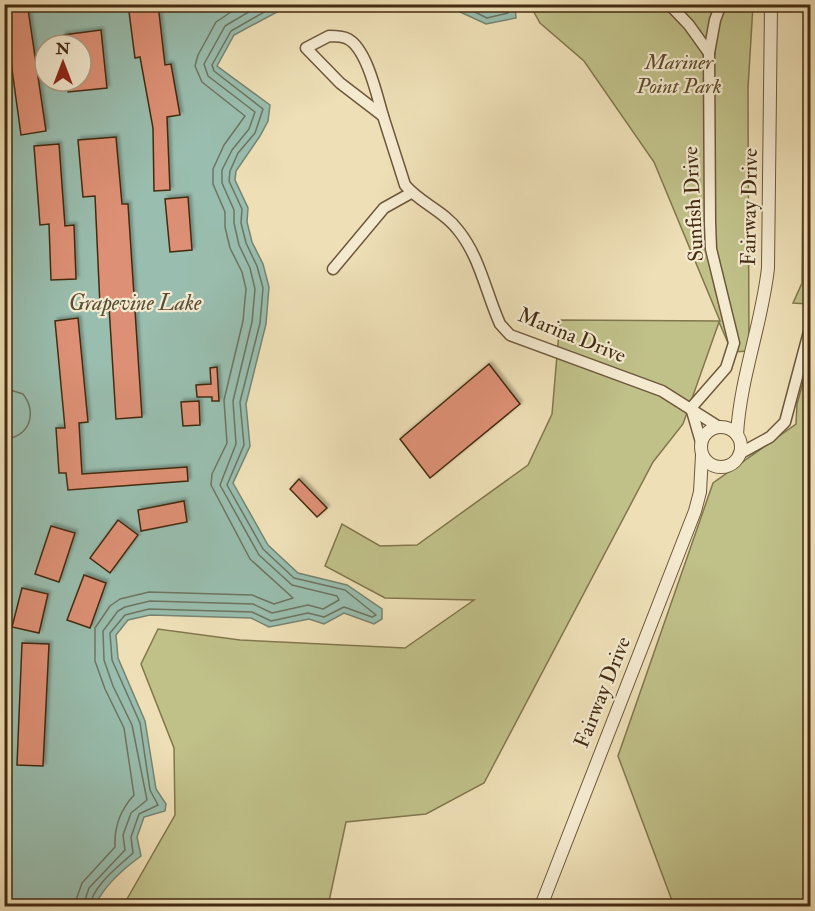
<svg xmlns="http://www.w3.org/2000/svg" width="815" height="911" font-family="'IM FELL Double Pica',serif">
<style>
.green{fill:#c0c089;stroke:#82764d;stroke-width:1.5}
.water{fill:#99bdae;stroke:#77836f;stroke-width:1.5;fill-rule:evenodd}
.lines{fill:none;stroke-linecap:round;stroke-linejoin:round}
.shore{stroke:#6e7460;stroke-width:1.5}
.building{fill:#dd9075;stroke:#442b11;stroke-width:1.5;filter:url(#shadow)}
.minor-casing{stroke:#6e583a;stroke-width:13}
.tertiary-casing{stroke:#6e583a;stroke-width:14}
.minor{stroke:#f4ead0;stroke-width:10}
.tertiary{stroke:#f4ead0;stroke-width:12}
.labels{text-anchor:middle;stroke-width:4.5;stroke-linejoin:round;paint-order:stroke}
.park-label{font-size:21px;font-style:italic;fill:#5d4929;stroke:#f4ead0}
.street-label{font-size:21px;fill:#442b11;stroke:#f4ead0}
.water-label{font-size:22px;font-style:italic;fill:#595038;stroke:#f4ead0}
</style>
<defs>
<filter id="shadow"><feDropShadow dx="2.5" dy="-2.5" stdDeviation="1.5" flood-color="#0004"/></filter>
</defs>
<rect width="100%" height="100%" fill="#eedfb6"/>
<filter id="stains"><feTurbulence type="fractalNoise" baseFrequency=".00333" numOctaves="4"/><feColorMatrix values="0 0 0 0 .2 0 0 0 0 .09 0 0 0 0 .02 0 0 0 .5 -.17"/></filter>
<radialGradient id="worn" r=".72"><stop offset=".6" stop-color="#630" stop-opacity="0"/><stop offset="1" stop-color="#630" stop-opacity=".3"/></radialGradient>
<g class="green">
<path d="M530,5H753L748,88L749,351L732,352L719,322L683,424L653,462L484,783L426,814L346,822L328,906H123L175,815L174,748L141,664L158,629L240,640L405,648L474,600L385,598L325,566L342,524L380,546L417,545L528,465L552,414L560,320L720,321L654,162L584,61L540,23Z"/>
<path d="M804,5H810V300L808,304L793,303L802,283Z"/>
<path d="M810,357V906H674L618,756L713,483L796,424L797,404Z"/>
</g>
<g class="water">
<path d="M5,5H290L234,35L217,66L270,105L268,121L260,136L236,171L235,180L248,208L247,222L252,242L263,264L269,287L266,324L246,404L250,446L233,483L268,545L298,573L347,585L382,609V619L374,624L344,613L324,624L309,619L269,627L251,618L150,615L128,620L116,635L118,658L145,721L156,789L166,804L165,811L144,817L137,837L141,856C123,869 104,885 95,906H5L4,419L8,415L4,399ZM45,45H81V81H45Z"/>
<path d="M445,5H515L516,18L486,24Z"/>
</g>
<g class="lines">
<g class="shore">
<path d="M459,4L487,18L508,13L509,4"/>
<path d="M4,388L23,394C38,413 29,438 4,439"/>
<path d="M74,906L82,883L115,847C114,827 121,809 134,795L124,728L105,689L95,661V628L110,606L120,599L149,592L252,595L274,604L293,598L250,559L211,485L212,474L227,443L224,400L243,321L246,289L242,272L230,248L225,227V212L213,184V169L224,145L245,116L202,82L195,66L198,55L216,22L243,4"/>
<path d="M83,906L89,888L125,850L123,835L131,813L147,800L132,725L113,686L104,660L103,631L118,611L125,607L150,601L253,604L272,613L308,605L323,609L339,600L337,596L292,585L259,555L220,485L236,444L233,401L252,322L255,289L250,268L239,245L234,223V210L222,183V170L232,150L249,129L255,112L208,76L204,64L225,26L262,4"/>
<path d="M90,906C93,885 118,867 133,853L131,837L139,814L158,805L150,790L140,723L112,660L110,633L125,615L149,609L252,612L271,621L308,613L324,617L344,607L372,617L376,615L345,590L294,578L263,549L227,485L244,445L240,402L260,323L263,288L257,266L246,243L241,223L242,209L229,181L230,171L238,153L255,133L263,109L214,71L212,65L231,31L278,4"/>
</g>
</g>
<g class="building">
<path d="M128,4H158L165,65L171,64L180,115L167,117L170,190L154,191L153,128L140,57L135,58Z"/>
<path d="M28,9L46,131L21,135L4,11Z"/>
<path d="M101,30L107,88L68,92L67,81H81V45H64L63,35Z"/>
<path d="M116,137L122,204H128L142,417L116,419L109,306H100L95,196L83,197L78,140Z"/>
<path d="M59,144L65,226L74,225L76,279L51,280L49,224L40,225L34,146Z"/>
<path d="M188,197L192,250L170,252L165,199Z"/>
<path d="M78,318L88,422L79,423L82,474L187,467L188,481L68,490L66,473H59L56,428H65L55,321Z"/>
<path d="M489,364L520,404L430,478L400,439Z"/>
<path d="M217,367L219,401H212V397H197L196,385L211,384L210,368Z"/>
<path d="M199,401L200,425L183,426L181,402Z"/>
<path d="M299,479L327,508L317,517L290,489Z"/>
<path d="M184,501L187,522L141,531L138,510Z"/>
<path d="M118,520L138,535L110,573L90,558Z"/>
<path d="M51,526L75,533L59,582L35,574Z"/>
<path d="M84,575L106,583L90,628L67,620Z"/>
<path d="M22,588L48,594L39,633L12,627Z"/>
<path d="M22,643L49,644L43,766L17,765Z"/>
</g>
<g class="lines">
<defs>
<g id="minor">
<path d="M669,4L689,25L709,53"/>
<path d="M329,36C335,36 343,36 348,39C367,49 377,96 383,116L340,83L306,48Z"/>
<path d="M383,116L405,185C420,203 444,211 458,230C480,257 486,293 500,324L510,335L662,391L719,427"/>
<path d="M333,269L384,208L411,193"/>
<path d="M691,408L726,368L734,343L711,249L710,223L709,53L715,20L721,4"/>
<path d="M692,411L701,442"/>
<path d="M739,454L770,437L785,422L810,328"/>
</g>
<g id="tertiary">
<circle cx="721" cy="447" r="20"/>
<path d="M737,435C740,378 762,324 768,268L771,4"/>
<path d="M541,906L695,511L700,492L702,455"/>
</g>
</defs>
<use href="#minor" class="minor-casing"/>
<use href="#tertiary" class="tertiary-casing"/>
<use href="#minor" class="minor"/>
<use href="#tertiary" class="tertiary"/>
</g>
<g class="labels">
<g class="park-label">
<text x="679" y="69">Mariner<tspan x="679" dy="24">Point Park</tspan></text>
</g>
<g class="street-label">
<text transform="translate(693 204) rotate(-93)" y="7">Sunfish Drive</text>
<text transform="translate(749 207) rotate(-89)" y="7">Fairway Drive</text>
<text transform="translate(572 335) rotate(22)" y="7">Marina Drive</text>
<text transform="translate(602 692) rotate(-68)" y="7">Fairway Drive</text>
</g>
<g class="water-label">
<text x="135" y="310">Grapevine Lake</text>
</g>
</g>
<rect width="815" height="911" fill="none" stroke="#eedfb6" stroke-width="24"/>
<rect x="6" y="6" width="803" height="899" fill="none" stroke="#442b11" stroke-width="3"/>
<rect x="12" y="12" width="791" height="887" fill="none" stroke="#442b11" stroke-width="1.5"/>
<g transform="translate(63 63)"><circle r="28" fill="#f4ead0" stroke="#ae9e84" stroke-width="1.5"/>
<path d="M0-4.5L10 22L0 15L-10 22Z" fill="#8f2418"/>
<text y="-9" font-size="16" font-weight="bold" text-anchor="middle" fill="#442b11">N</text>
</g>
<rect width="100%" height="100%" filter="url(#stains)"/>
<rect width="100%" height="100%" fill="url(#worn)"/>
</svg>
